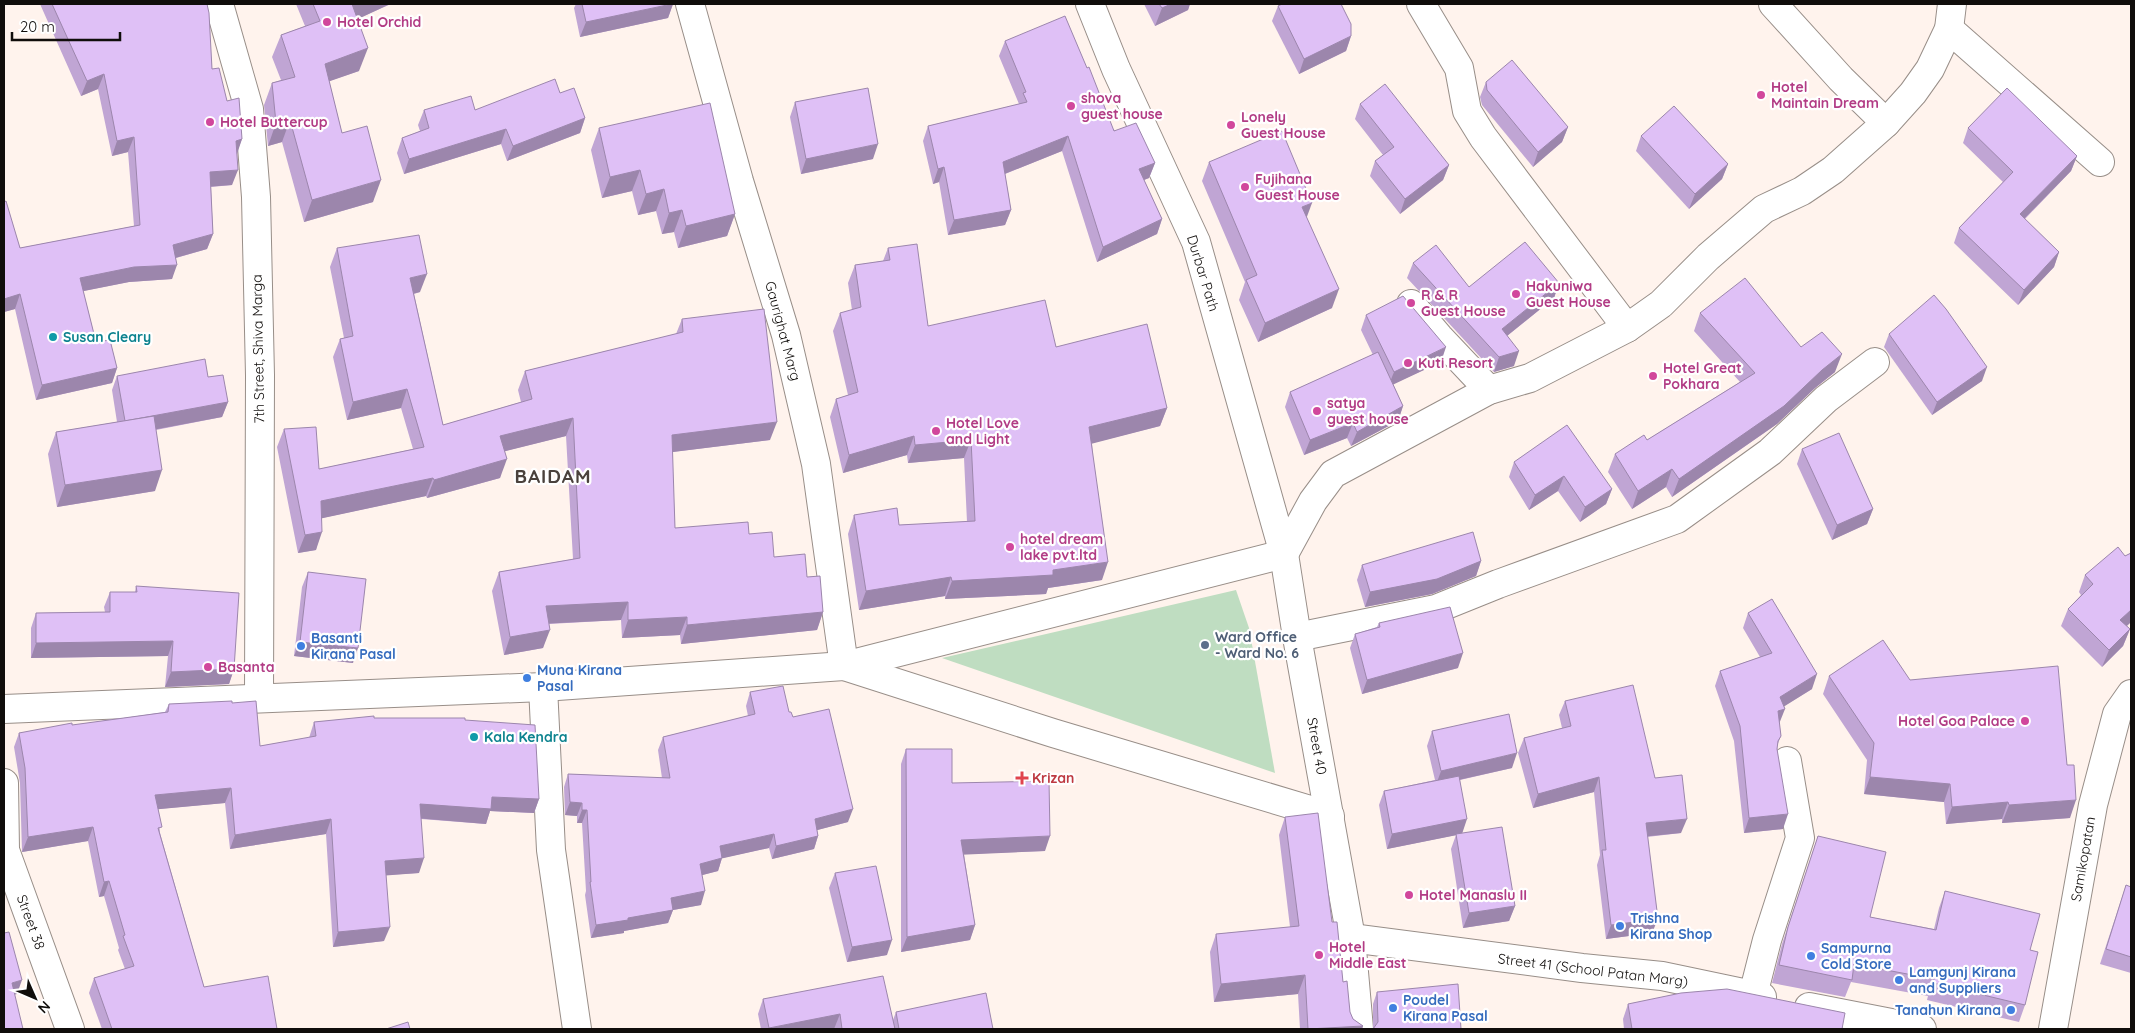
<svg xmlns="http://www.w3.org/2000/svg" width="2135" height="1033" font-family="Quicksand,sans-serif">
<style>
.green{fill:#bfddc1}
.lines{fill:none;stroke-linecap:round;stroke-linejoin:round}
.minor-casing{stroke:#988e88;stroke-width:30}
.minor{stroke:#fff;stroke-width:28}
.wall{fill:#c0a5d4}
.shaded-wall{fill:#9c86ac}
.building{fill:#dfc0f6;stroke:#9c86ac}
.hotel-dot{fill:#d1479c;stroke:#fff;stroke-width:2}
.culture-dot{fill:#0f9aa8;stroke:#fff;stroke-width:2}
.service-dot{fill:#5c6f8a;stroke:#fff;stroke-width:2}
.shop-dot{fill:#3f7fe0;stroke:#fff;stroke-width:2}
.health-dot{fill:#e0444e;stroke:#fff;stroke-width:2}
.labels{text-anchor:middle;stroke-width:4.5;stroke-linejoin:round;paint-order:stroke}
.hotel-label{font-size:14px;font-weight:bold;fill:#b23c85;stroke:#fff;text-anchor:start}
.street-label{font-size:14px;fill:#100d0b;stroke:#fff}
.culture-label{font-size:14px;font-weight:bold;fill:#0d838f;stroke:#fff;text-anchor:start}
.service-label{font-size:14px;font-weight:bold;fill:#4e5e75;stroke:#fff;text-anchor:start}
.shop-label{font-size:14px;font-weight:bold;fill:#366cbe;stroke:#fff;text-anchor:start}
.health-label{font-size:14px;font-weight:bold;fill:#be3a42;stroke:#fff;text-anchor:start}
.district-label{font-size:19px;font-weight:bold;letter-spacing:1px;fill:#4a413c;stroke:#fff}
</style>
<rect width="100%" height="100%" fill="#fff3ed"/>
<path class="green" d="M1236,590L1249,628L1275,773L942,658Z"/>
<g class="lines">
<defs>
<g id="minor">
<path d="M219,4L249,109L256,197L260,375L259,698"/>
<path d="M690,4L739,181L786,335L816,464L844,666L1053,733L1330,816"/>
<path d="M1090,4L1116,69L1196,242L1284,554L1297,637L1351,938L1359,1029"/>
<path d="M1421,4L1459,68L1467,111L1483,137L1627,328"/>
<path d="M1773,4L1841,79L1886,123"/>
<path d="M1949,29L2100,162"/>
<path d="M1411,304L1439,337L1489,390"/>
<path d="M1297,637L1436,609L1498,584L1677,519L1770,452L1826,399L1875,362"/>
<path d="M543,687L551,850L577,1029"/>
<path d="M4,709L543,687L844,666L1284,554L1313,501L1333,474L1489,390L1530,378L1627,328L1661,304L1708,257L1764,209L1802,191L1833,170L1886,123L1913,93L1930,69L1949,29L1952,4"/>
<path d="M4,783L5,850L70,1029"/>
<path d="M1351,938L1582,968L1662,976L1762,997"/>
<path d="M1753,995L1767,940L1800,838L1787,761"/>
<path d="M1809,1007L1922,1029"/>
<path d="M2053,1029L2093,805L2117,714L2131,694"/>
</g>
</defs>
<use href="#minor" class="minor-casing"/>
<use href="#minor" class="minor"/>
</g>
<g class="wall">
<path d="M40,4H207L212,69L242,139L236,154L232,185L211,187L213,234L207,249L176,258L172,279L129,282L83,291L96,342L117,368L112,383L36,400L15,309L4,312V202L20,248L134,226L128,152L112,156L98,89L81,96Z"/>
<path d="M296,4H391L357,19L359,71L329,81L342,133L373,202L304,222L282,142L268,146L264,105L272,83L281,80L272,57L281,35L305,26Z"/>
<path d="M576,4H673L668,18L580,37L574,8Z"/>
<path d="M1144,4H1190L1188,10L1155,26Z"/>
<path d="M1278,6L1351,36L1346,51L1299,74L1272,21Z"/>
<path d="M1005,41L1155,163L1149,178L1144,180L1162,219L1157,234L1097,262L1062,151L1005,174L1011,210L1005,225L948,235L939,182L933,184L923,141L928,126L1019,104L999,56Z"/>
<path d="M1486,82L1568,127L1562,142L1533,167L1482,105L1480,97Z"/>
<path d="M560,93L585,118L580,133L507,161L501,144L404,174L397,153L402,138L420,131L418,125L424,110H475Z"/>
<path d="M795,102L873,159L801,174L790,117Z"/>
<path d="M1360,104L1449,165L1443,180L1400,214L1370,176L1375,161L1383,155L1355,119Z"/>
<path d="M599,128L735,214L727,236L678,248L674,232L662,234L656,211L638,215L632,191L602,198L591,150Z"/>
<path d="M1968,128L2077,156L2071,171L2025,219L2059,252L2054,267L2018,305L1954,243L1959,228L2003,182L1963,143Z"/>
<path d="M1641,136L1728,164L1722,179L1689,209L1636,151Z"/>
<path d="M1209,162L1307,218L1332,308L1258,342L1239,300L1245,282L1202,181Z"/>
<path d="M337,248L420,292L414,294L443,425L521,402L518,390L525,371L676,334L682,319L770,440L672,452L675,528L749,534L774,557L807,577L823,612L817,630L681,644L680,635L622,638L621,620L549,624L543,648L504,655L492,591L499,572L573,559L566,436L505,451L500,478L427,498L426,496L322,518L316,550L298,553L277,447L284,429L319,469L413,449L401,408L347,420L333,357L340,339L344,338L330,267Z"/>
<path d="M888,248L928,326L1056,347L1167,408L1160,426L1092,443L1102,580L1048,588L1046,594L945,599V596L859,610L848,534L854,515L899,525L967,522L964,458L908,463L907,455L843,473L830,417L836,399L848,395L833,331L840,313L852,310L848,283L855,265L883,261Z"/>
<path d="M1413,263L1469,287L1559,283L1554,298L1507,336L1514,366L1494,372L1407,278Z"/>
<path d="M1700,313L1801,347L1835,372L1815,388L1777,424L1672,497L1666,487L1632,509L1608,472L1615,454L1647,440L1740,382L1694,331Z"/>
<path d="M1366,315L1441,362L1393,384L1403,406L1398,421L1351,446L1347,438L1304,455L1285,407L1290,392L1373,355L1361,330Z"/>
<path d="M1889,334L1982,381L1932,415L1884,347Z"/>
<path d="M117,376L208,377L228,402L222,417L156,430L155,491L57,507L48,454L56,432L117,422L112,390Z"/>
<path d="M1802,449L1873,509L1867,524L1832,540L1797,464Z"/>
<path d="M1514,462L1612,489L1606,504L1580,522L1558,491L1529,510L1509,477Z"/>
<path d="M2131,553V622L2127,626L2130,629L2123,646L2102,667L2061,626L2068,609L2081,595L2079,592L2085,575Z"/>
<path d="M1481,561L1476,576L1432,594L1365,607L1357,580L1362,565Z"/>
<path d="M308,572L353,663L294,656L302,587Z"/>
<path d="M136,586L234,669L229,684L165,687L168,656L31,658V628L36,613L105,612L104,607L110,592H135Z"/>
<path d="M1748,613L1812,689L1784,706L1779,723L1781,736L1777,746L1783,829L1744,833L1734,741L1715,686L1720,671L1760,657L1743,628Z"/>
<path d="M1379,623L1458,668L1362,694L1350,648L1355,634L1377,627Z"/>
<path d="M1829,676L1910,680L2070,818L2002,823V819L1946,824L1944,802L1864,794L1867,760L1823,694Z"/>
<path d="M750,692L789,712L793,717L848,822L817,830L818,836L814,849L772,859L769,848L722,858L718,871L702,875L701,905L673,910L668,923L624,931V933L591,938L585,895L586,891L582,823H577V816L565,815L564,787L568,774L662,778L658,750L663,737L748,716L746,706Z"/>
<path d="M1565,701L1655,778L1681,833L1647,837L1652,933L1606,939L1597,865L1600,855L1594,792L1533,808L1518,753L1524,738L1562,728L1559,715Z"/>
<path d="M232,703L260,746L309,738L314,722L374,718L465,720L539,799L534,813L490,811L486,824L421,819L419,873L386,875L384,941L333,947L326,834L230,849L225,803L158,809L160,833L204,987L277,1029H102L89,993L94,978L125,969L118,950L119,948L104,896L99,897L88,841L22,852L20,783L14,747L19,733L165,712L169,704Z"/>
<path d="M1432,731L1512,768L1460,780L1462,833L1515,906L1509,921L1463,928L1451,849L1456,835L1387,849L1379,805L1384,791L1435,780L1427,746Z"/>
<path d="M906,749L1045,851L964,854L975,925L970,940L901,952V764Z"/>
<path d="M1285,817L1332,922L1343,982L1350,1012L1353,1019L1363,1026L1362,1029H1300L1298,994L1214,1002L1210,952L1216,934L1290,927L1279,835Z"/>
<path d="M1818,836L1870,917L1934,929L1939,908L1945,891L2030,950L2025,1005L2019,1022L1927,1000L1928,996L1851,982L1845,997L1772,983L1782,944Z"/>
<path d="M835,873L887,955L847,962L829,888Z"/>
<path d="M2126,885L2131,887V973L2100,964Z"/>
<path d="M1377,992L1461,1029L1373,1028V1004Z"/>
<path d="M763,999L893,1020L896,1012L993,1029H761L758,1014Z"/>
<path d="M1628,1004L1842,1029H1624L1623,1019Z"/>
</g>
<g class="shaded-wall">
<path d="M351,4H390L343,26Z"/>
<path d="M673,4L668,18L580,37L586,22Z"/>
<path d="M1171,4H1190L1188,10L1155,26L1162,8Z"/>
<path d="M1351,36L1346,51L1299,74L1304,59Z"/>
<path d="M368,48L359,71L316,86L325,64Z"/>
<path d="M104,74L98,89L81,96L87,81Z"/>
<path d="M585,118L580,133L507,161L513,146Z"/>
<path d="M290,120L282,142L268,146L276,123Z"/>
<path d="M1568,127L1562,142L1533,167L1538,152Z"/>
<path d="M506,129L501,144L404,174L409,159Z"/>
<path d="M1068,136L1062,151L997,177L1003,162Z"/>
<path d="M134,137L128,152L112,156L117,141Z"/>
<path d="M242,139L237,154L230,156L236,141Z"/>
<path d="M878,144L873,159L801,174L806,159Z"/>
<path d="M2077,156L2071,171L2014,229L2020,214Z"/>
<path d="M1155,163L1149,178L1133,184L1139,169Z"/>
<path d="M1728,164L1722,179L1689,209L1695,194Z"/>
<path d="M1449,165L1443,180L1400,214L1405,199Z"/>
<path d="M944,167L939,182L933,184L938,169Z"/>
<path d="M238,170L232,185L205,187L210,172Z"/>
<path d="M640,170L632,191L602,198L610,177Z"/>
<path d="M381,180L373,202L304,222L312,200Z"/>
<path d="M664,189L656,211L638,215L646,194Z"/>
<path d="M1312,203L1305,222L1302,207Z"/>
<path d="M682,210L674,232L662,234L669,213Z"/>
<path d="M1011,210L1005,225L948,235L954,220Z"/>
<path d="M735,214L727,236L678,248L686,226Z"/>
<path d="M1162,219L1157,234L1097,262L1103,247Z"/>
<path d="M213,234L207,249L168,260L173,245Z"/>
<path d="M2059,252L2054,267L2018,305L2024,290Z"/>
<path d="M177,265L172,279L129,282L74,293L80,278L134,267Z"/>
<path d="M427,274L420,292L404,296L410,278Z"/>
<path d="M1559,283L1554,298L1497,344L1502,329Z"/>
<path d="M1339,289L1332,308L1258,342L1265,323Z"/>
<path d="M20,294L15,309L4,312V299Z"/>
<path d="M1446,347L1441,362L1388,387L1394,372Z"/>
<path d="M1519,351L1514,366L1494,372L1499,357Z"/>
<path d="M1842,354L1835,372L1815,388L1777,424L1672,497L1679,479Z"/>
<path d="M1987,367L1982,381L1932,415L1937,402Z"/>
<path d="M117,368L112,383L36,400L42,385Z"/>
<path d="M407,389L401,408L347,420L353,402Z"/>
<path d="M228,402L222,417L120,436L125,421Z"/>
<path d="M1403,406L1398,421L1351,446L1357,432Z"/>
<path d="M1167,408L1160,426L1083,446L1089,427Z"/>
<path d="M573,418L566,436L494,454L500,436Z"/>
<path d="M777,422L770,440L665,453L672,435Z"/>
<path d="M1353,423L1347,438L1304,455L1310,440Z"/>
<path d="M914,436L907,455L843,473L849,455Z"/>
<path d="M971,440L964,458L908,463L915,445Z"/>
<path d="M507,459L500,478L427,498L434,480Z"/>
<path d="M1672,469L1666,487L1632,509L1638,491Z"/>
<path d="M162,470L155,491L57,507L65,485Z"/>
<path d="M1564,476L1558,491L1529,510L1535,495Z"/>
<path d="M433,478L426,496L314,520L321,501Z"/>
<path d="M1612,489L1606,504L1580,522L1585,507Z"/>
<path d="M1873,509L1867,524L1832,540L1837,525Z"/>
<path d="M322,532L316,550L298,553L305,535Z"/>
<path d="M1481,561L1476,576L1432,594L1365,607L1370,592Z"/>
<path d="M1108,562L1102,580L1048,588L1046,594L945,599L952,581L1053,570Z"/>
<path d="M951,577L945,596L859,610L866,591Z"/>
<path d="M628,602L621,620L539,624L546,606Z"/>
<path d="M2131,610V622L2114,637L2120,620Z"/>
<path d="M823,612L817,630L681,644L687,625Z"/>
<path d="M687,617L680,635L622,638L628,620Z"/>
<path d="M2130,629L2123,646L2102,667L2109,650Z"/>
<path d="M550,630L543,648L504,655L510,637Z"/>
<path d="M173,641L168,656L31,658L36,643Z"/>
<path d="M300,642L358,648L353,663L294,656Z"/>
<path d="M1463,653L1458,668L1362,694L1367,680Z"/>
<path d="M234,669L229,684L165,687L171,672Z"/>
<path d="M1817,674L1812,689L1775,712L1780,697Z"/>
<path d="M1785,709L1779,724L1778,711Z"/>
<path d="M1517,753L1512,768L1436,785L1441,771Z"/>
<path d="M1599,777L1594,792L1533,808L1538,794Z"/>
<path d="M1870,777L1950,784L1944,802L1864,794Z"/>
<path d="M231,788L225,803L150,810L155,795Z"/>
<path d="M492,797L539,799L534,813L490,811L486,824L415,818L420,804Z"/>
<path d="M2076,800L2070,818L2002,823L2009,805Z"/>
<path d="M570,802L582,803L577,816L565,815Z"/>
<path d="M2008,802L2002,819L1946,824L1952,807Z"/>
<path d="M853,809L848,822L810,832L815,819Z"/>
<path d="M582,810H587L582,823H577Z"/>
<path d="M1788,814L1783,829L1744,833L1749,818Z"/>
<path d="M331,819L326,834L230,849L235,835Z"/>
<path d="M1467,819L1462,834L1387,849L1392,834Z"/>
<path d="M1687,819L1681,833L1640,837L1646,823Z"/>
<path d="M93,827L88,841L22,852L28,837Z"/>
<path d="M774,834L769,848L715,860L720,846Z"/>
<path d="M818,836L814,849L772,859L776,846Z"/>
<path d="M1050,836L1045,851L956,855L961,840Z"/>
<path d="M424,858L419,873L379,876L385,861Z"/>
<path d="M722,858L718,871L695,877L700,864Z"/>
<path d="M109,881L104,896L99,897L104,882Z"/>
<path d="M705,891L701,905L673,910L668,923L624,931V933L591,938L596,925L628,918L671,898Z"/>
<path d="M1515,906L1509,921L1463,928L1469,913Z"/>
<path d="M1658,919L1652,933L1606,939L1611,925Z"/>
<path d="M975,925L970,940L901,952L907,937Z"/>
<path d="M390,927L384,941L333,947L338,932Z"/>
<path d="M892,940L887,955L847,962L852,947Z"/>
<path d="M1305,975L1298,994L1214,1002L1221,984Z"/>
<path d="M22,980L17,994L6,997L12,983Z"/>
<path d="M840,1014L834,1029H769V1028Z"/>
<path d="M1363,1026L1362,1029H1308Z"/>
</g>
<g class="building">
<path d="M52,4H207L209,13L212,69L219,68L227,101L239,98L242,139L236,141L238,170L210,172L213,234L173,245L177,265L134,267L80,278L96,342L110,340L117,368L42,385L20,294L4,299V202L6,201L20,248L140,225L134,137L117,141L104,74L87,81Z"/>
<path d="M313,4H352L368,48L325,64L342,133L367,126L381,180L312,200L290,120L276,123L272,83L295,77L281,35L320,21Z"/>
<path d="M582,4H672L586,22Z"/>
<path d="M1159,4H1171L1162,8Z"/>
<path d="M1282,4H1341L1351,24V36L1304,59L1278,6Z"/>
<path d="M1065,16L1087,68L1089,67L1114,131L1136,123L1155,163L1139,169L1162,219L1103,247L1068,136L1003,162L1011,210L954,220L944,167L938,169L928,126L1027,102L1023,93L1026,92L1005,41Z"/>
<path d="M1512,60L1568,127L1538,152L1487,90L1486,82Z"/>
<path d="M555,79L560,93L574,88L585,118L513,146L506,129L409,159L402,138L429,128L424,110L471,96L475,110Z"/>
<path d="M1385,84L1449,165L1405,199L1375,161L1394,147L1360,104Z"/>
<path d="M868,88L878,144L806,159L795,102Z"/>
<path d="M2007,88L2077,156L2020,214L2059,252L2024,290L1959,228L2013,172L1968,128Z"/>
<path d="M710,103L735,214L686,226L682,210L669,213L664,189L646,194L640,170L610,177L599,128Z"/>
<path d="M1674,106L1728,164L1695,194L1641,136Z"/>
<path d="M1282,131L1312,203L1302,207L1339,289L1265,323L1246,280L1257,275L1209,162Z"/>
<path d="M419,235L427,274L410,278L443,425L532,399L525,371L683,332L682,319L764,309L777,422L672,435L675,528L748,522L749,534L772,532L774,557L805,554L807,577L820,576L823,612L687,625V617L628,620V602L546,606L550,630L510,637L499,572L580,558L573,418L500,436L507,459L434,480L433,478L321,501L322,532L305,535L284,429L316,427L319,469L424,447L407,389L353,402L340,339L353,336L337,248Z"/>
<path d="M1525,242L1559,283L1502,329L1519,351L1499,357L1413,263L1436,245L1469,287Z"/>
<path d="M917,244L928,326L1045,300L1056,347L1147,324L1167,408L1089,427L1108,562L1053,570V575L952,581L951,577L866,591L854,515L897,508L899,525L975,521L971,440L915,445L914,436L849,455L836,399L858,392L840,313L861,307L855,265L890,260L888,248Z"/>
<path d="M1745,278L1801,347L1822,332L1842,354L1822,370L1784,406L1679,479L1672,469L1638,491L1615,454L1644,435L1647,440L1755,373L1700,313Z"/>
<path d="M1934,295L1946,309L1987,367L1937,402L1889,334Z"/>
<path d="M1403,296L1446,347L1394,372L1366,315Z"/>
<path d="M1378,352L1403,406L1357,432L1353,423L1310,440L1290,392Z"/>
<path d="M205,359L208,377L223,375L228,402L125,421L117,376Z"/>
<path d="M154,416L162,470L65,485L56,432Z"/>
<path d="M1567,425L1612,489L1585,507L1564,476L1535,495L1514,462Z"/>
<path d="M1839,433L1873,509L1837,525L1802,449Z"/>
<path d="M1473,532L1481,561L1437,579L1370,592L1362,565Z"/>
<path d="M2118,547L2125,556L2131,553V610L2120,620L2130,629L2109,650L2068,609L2093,584L2085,575Z"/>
<path d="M308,572L366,579L358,648L300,642Z"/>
<path d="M136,586L239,593L234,669L171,672L173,641L36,643V613L110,612V592H137Z"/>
<path d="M1772,599L1817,674L1780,697L1785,709L1778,711L1781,736L1778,741L1777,749L1788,814L1749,818L1740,726L1720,671L1772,653L1748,613Z"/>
<path d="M1450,607L1463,653L1367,680L1355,634L1380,627L1379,623Z"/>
<path d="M1883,640L1910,680L2058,666L2067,765H2074L2076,800L2009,805L2008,802L1952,807L1950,784L1870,777L1874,743L1829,676Z"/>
<path d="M1633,685L1655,778L1682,775L1687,819L1646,823L1658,919L1611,925L1602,850H1606L1599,777L1538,794L1524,738L1571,726L1565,701Z"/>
<path d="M783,686L789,712H791L793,717L829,709L853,809L815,819L818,836L776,846L774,834L720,846L722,858L700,864L705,891L671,898L673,910L628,918V920L596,925L590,882H591L587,810H582V803L570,802L568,774L670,778L663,737L755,714L750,692Z"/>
<path d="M232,701V703L256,701L260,746L316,736L314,722L374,716V718H465V720L535,725L539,799L492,797L491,809L420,804L424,858L385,861L390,927L338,932L331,819L235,835L231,788L155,795L162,827L158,828L204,987L268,976L277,1029H112L94,978L134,966L123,936L125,935L109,881L104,882L93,827L28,837L25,768L19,733L72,723V725L168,712L169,704Z"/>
<path d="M1509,714L1517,753L1441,771L1432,731Z"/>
<path d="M906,749H952V783L1049,781L1050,836L961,840L975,925L907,937Z"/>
<path d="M1459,776L1467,819L1392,834L1384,791Z"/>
<path d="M1318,813L1332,922H1337L1343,982L1347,981L1350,1012L1353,1019L1363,1026L1308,1029L1305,975L1221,984L1216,934L1299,926L1285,817Z"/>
<path d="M1502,827L1515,906L1469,913L1456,834Z"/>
<path d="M1818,836L1886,852L1870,917L1936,930L1945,891L2040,914L2030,950L2038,952L2025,1005L1933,983L1934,979L1854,964L1852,980L1779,965L1788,927Z"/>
<path d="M876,866L892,940L852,947L835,873Z"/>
<path d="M2126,885L2131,887V957L2106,949Z"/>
<path d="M9,932L22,980L12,983L23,1029H4V933Z"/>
<path d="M883,976L895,1029H842L840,1014L769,1028L763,999Z"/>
<path d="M1458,984L1461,1029H1371H1373L1378,1022L1377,992Z"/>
<path d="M1727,989L1845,1013L1842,1029H1632L1628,1004L1681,993Z"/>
<path d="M986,993L993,1029H899L896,1012Z"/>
<path d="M408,1022L410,1029H386Z"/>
</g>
<g class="hotel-dot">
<circle cx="327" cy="22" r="5"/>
<circle cx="1761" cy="95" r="5"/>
<circle cx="1071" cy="106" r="5"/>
<circle cx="210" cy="122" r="5"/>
<circle cx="1231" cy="125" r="5"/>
<circle cx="1245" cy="187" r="5"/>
<circle cx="1516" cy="294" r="5"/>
<circle cx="1411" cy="303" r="5"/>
<circle cx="1408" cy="363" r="5"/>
<circle cx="1653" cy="376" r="5"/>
<circle cx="1317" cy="411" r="5"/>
<circle cx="936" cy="431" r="5"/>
<circle cx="1010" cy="547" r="5"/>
<circle cx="208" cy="667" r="5"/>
<circle cx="2025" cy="721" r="5"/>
<circle cx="1409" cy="895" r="5"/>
<circle cx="1319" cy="955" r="5"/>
</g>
<g class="culture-dot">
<circle cx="53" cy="337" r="5"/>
<circle cx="474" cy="737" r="5"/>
</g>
<circle class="service-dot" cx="1205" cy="645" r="5"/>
<g class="shop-dot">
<circle cx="301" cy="646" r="5"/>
<circle cx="527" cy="678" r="5"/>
<circle cx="1620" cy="926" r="5"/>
<circle cx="1811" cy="956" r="5"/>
<circle cx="1899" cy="980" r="5"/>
<circle cx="1393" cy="1008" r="5"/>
<circle cx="2011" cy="1010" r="5"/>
</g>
<path class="health-dot" d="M1019.5 770.5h5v5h5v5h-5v5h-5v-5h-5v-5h5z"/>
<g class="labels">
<g class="hotel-label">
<text x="337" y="27">Hotel Orchid</text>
<text x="1771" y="92">Hotel<tspan x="1771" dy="16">Maintain Dream</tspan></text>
<text x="1081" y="103">shova<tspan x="1081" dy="16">guest house</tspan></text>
<text x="1241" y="122">Lonely<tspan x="1241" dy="16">Guest House</tspan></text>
<text x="220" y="127">Hotel Buttercup</text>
<text x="1255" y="184">Fujihana<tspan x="1255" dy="16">Guest House</tspan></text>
<text x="1526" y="291">Hakuniwa<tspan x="1526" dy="16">Guest House</tspan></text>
<text x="1421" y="300">R &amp; R<tspan x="1421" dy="16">Guest House</tspan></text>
<text x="1418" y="368">Kuti Resort</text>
<text x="1663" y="373">Hotel Great<tspan x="1663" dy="16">Pokhara</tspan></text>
<text x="1327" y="408">satya<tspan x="1327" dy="16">guest house</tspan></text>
<text x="946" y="428">Hotel Love<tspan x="946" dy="16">and Light</tspan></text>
<text x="1020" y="544">hotel dream<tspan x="1020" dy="16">lake pvt.ltd</tspan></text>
<text x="218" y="672">Basanta</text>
<text x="2015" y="726" text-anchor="end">Hotel Goa Palace</text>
<text x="1419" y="900">Hotel Manaslu II</text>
<text x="1329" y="952">Hotel<tspan x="1329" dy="16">Middle East</tspan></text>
</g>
<g class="street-label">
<text transform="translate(1203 273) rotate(73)" y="5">Durbar Path</text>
<text transform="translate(783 331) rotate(75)" y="5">Gaurighat Marg</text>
<text transform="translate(258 349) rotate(-91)" y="5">7th Street, Shiva Marga</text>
<text transform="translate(1317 746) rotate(80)" y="5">Street 40</text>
<text transform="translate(2083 859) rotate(-80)" y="5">Samikopatan</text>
<text transform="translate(31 922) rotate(70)" y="5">Street 38</text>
<text transform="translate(1593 970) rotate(7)" y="5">Street 41 (School Patan Marg)</text>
</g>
<g class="culture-label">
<text x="63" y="342">Susan Cleary</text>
<text x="484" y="742">Kala Kendra</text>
</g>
<g class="service-label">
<text x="1215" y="642">Ward Office<tspan x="1215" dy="16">- Ward No. 6</tspan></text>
</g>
<g class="shop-label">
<text x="311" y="643">Basanti<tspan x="311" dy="16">Kirana Pasal</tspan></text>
<text x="537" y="675">Muna Kirana<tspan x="537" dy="16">Pasal</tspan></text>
<text x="1630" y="923">Trishna<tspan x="1630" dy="16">Kirana Shop</tspan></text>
<text x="1821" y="953">Sampurna<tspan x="1821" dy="16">Cold Store</tspan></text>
<text x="1909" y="977">Lamgunj Kirana<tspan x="1909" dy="16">and Suppliers</tspan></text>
<text x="1403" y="1005">Poudel<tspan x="1403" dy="16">Kirana Pasal</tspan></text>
<text x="2001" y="1015" text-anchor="end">Tanahun Kirana</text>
</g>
<g class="health-label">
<text x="1032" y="783">Krizan</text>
</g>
<g class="district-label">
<text x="553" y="483">BAIDAM</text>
</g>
</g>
<rect width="2135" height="1033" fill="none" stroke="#100d0b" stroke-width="10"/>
<g transform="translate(35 998) rotate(135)" stroke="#ffffff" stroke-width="4" paint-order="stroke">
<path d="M0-4L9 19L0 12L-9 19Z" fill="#100d0b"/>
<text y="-8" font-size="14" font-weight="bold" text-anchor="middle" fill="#100d0b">N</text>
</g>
<path d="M12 32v8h108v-8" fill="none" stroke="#100d0b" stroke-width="2.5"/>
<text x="20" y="32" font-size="15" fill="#100d0b" stroke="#ffffff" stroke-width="4" paint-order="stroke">20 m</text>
</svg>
